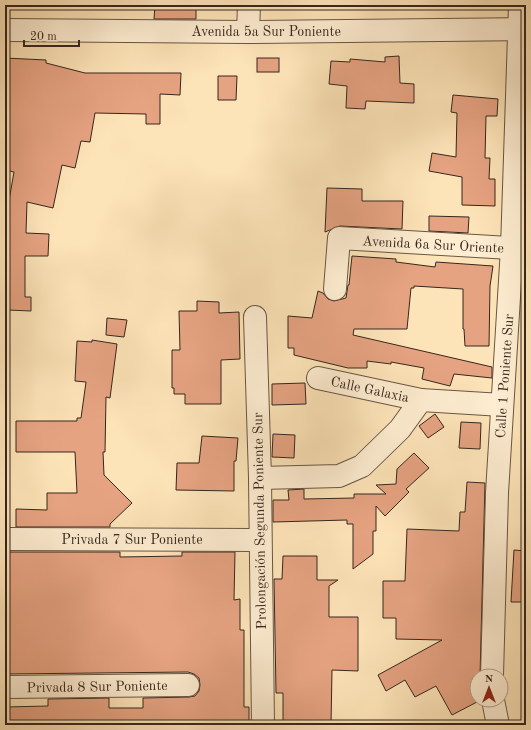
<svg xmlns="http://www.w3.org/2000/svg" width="531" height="730" font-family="'Old Standard TT',serif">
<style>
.building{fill:#e6a382;stroke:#36261e}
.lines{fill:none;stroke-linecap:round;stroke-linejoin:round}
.minor-casing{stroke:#685644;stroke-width:24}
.minor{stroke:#feedd1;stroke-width:22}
.labels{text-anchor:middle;stroke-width:4;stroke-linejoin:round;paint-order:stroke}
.street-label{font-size:14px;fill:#36261e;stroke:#feedd1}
</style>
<rect width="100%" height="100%" fill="#fde4b8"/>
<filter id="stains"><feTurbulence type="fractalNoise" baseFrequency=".005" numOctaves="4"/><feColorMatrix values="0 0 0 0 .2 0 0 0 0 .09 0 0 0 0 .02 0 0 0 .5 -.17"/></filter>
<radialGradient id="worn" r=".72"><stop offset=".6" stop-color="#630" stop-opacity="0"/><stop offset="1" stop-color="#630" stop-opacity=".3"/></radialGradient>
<g class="building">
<path d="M155,5H196V19H154Z"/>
<path d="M399,56L400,83L414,84V103L366,101L365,109L346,108L347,86L329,84L331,61L350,62V59L385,62V57Z"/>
<path d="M5,58L46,60V63L85,73H181L180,95L160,94V124H146V114L95,113L90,142L81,141L75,168L62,165L53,208L27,202L26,233L49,234L48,256H25V297H31V311L8,310L9,285H5V206H8L14,172L5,170V133L9,118H5Z"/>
<rect x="257" y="58" width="22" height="14"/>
<path d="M218,76H237L236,100H218Z"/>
<path d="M453,95L498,99L497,116H486L485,158H490L489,179H495V206L462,205V177L429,171L432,153L456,157L457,113L451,112Z"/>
<path d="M327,188L362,189V201H403L402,229L340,226L325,232Z"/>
<path d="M429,216L469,217L468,233L429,231Z"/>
<path d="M352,256L396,259V262L435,267L436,262L493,266L490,286L489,346H465L464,329H463V289L414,286V288H411L407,329H354L353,335L492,367V378L454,374L450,386L422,379L424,368L391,362V364L367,361V368H348L294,355V348H288V316L312,318L318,291L323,293L328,299L334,301L346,298L348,285H349Z"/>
<path d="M197,301L219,302V313L239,312L240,359L221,360V404H185V394H174V388H172V350H180L179,311H197Z"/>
<path d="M107,318L127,320L124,337L106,335Z"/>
<path d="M92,340L117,344L110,398L106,397L105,452H103L104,475L132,503L110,524V527H16V509L47,510V493H77L75,452H16V421H77V418H81L86,382L75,381L77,341L92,342Z"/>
<path d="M305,383L306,404L272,405V384Z"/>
<path d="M435,414L444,427L428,438L419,426Z"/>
<path d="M461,422L481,423L480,449L459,448Z"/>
<path d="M273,434L295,435L294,458L272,457Z"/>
<path d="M202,436L238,438L236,461H234V491L176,490L177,463H199Z"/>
<path d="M414,453L429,468L406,489L409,492L385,516L376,506V531H373V554L353,569V524H347V520L273,522V500H289L288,490L304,489V499L354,498V494H386L376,485L396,484L397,469Z"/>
<path d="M467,482L485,483L480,676H477V702L452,715L436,686L415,697L405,680L386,691L378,675L442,640L396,639V618H383V581H405L407,529L459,531L460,512H465Z"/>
<path d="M514,550L526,551V602H511Z"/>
<path d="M5,552H120V557L182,556V552H235L234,600L240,599V630H244V707H249V724L5,725V707L48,706V699L109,698V708H143V698L189,697L195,696L199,691L200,685L199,678L194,674L188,672L5,674Z"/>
<path d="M283,556H317V580H338L329,586V617H358V671L332,670L331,724L283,723V693H276L274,579H282Z"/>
</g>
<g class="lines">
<defs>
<g id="minor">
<path d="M5,30L248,32L526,29"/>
<path d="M248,32L249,5"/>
<path d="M335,289L339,238L526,249"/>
<path d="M255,317L260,478L263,725"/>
<path d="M318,378L421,400"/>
<path d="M260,478L339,476L362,466L400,429L421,400L502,405"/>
<path d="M5,539L259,540"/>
<path d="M492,676L497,493L512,248L520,5"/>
<path d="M5,687L188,685"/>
<path d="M493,700L498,725"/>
</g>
</defs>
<use href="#minor" class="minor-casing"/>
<use href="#minor" class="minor"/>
</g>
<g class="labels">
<g class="street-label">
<text x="266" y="36">Avenida 5a Sur Poniente</text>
<text transform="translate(433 244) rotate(3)" y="5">Avenida 6a Sur Oriente</text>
<text transform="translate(504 376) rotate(-86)" y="5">Calle 1 Poniente Sur</text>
<text transform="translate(370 389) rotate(12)" y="5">Calle Galaxia</text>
<text transform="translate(259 521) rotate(-91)" y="5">Prolongación Segunda Poniente Sur</text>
<text x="132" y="544">Privada 7 Sur Poniente</text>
<text transform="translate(97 686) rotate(-1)" y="5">Privada 8 Sur Poniente</text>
</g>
</g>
<rect width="531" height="730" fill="none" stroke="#fde4b8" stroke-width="20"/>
<rect x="6" y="6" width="519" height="718" fill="none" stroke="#36261e" stroke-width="2"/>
<rect x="10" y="10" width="511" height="710" fill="none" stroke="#36261e"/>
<g transform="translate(489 688)"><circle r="19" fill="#feedd1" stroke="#ae9d89"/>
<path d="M0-3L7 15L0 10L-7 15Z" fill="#8f2418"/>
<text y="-6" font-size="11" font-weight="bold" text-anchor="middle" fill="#36261e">N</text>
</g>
<path d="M24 40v6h55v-6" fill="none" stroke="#36261e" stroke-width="2"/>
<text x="30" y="40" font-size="12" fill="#36261e" stroke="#feedd1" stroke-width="3" paint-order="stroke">20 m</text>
<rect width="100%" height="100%" filter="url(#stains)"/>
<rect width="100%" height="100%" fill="url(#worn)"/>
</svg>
